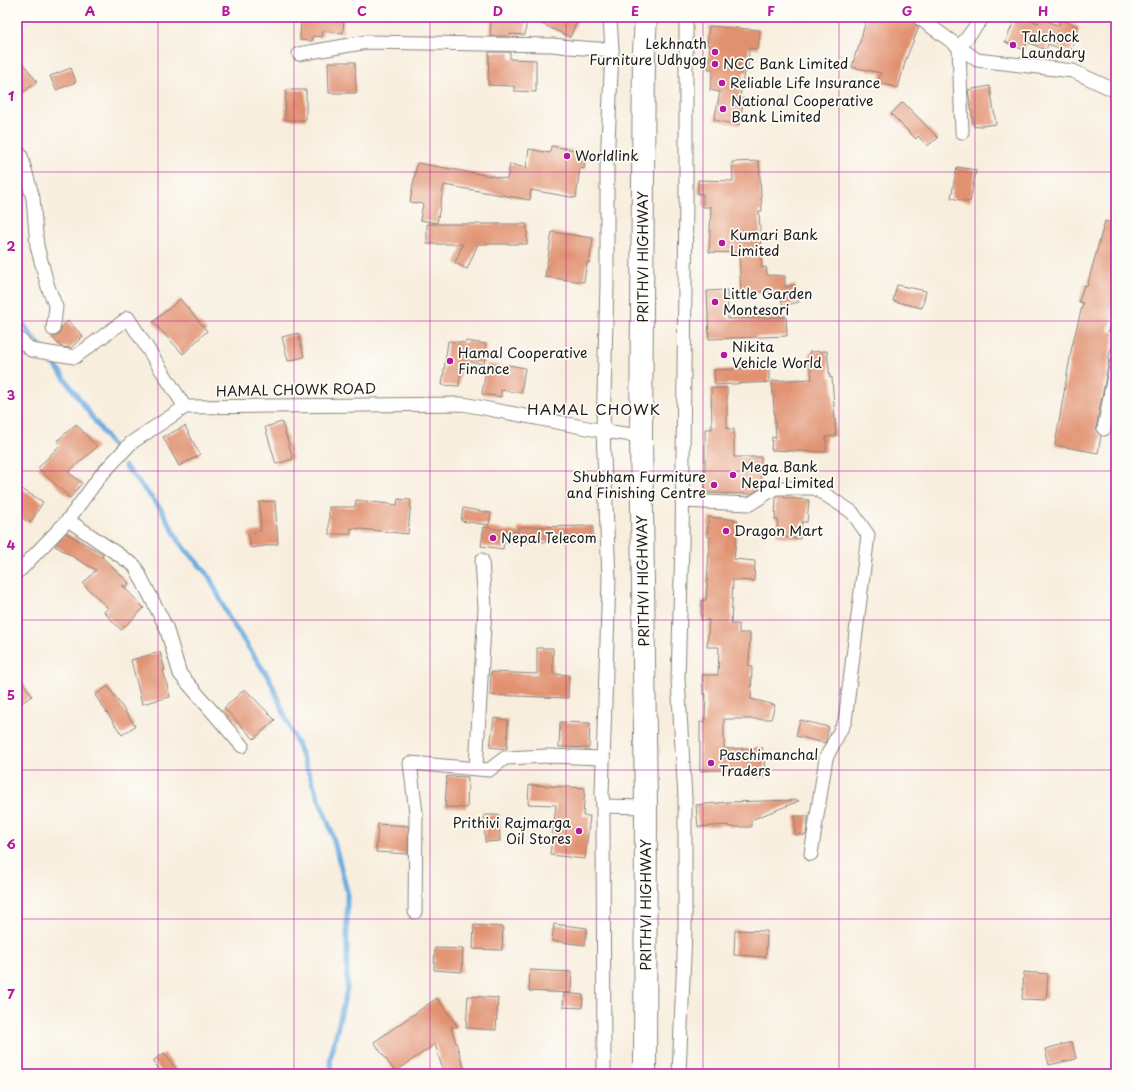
<svg xmlns="http://www.w3.org/2000/svg" width="1133" height="1091" font-family="'Playpen Sans',sans-serif">
<style>
.lines{fill:none;stroke-linecap:round;stroke-linejoin:round}
.stream{stroke:#6cade0;stroke-width:5}
.building{fill:#e1916f}
.minor-casing{stroke:#8a857d;stroke-width:15}
.trunk-casing{stroke:#8a857d;stroke-width:24}
.minor{stroke:#fff;stroke-width:13}
.trunk{stroke:#fff;stroke-width:22}
.grid{fill:none;stroke:#b5179e;stroke-width:1;stroke-opacity:0.55}
.poi-dot{fill:#b5179e;stroke:#fdfcf7;stroke-width:1.5}
.labels{text-anchor:middle;stroke-width:3.5;stroke-linejoin:round;paint-order:stroke}
.poi-label{font-size:14px;fill:#1c1c1c;stroke:#fdfcf7;text-anchor:start}
.street-label{font-size:14px;fill:#1c1c1c;stroke:#fdfcf7}
.neighbourhood-label{font-size:15px;letter-spacing:1px;fill:#1c1c1c;stroke:#fdfcf7}
.neatline{fill:none;stroke:#b5179e;stroke-width:1.5}
.grid-label{font-size:13px;text-anchor:middle;font-weight:bold;fill:#b5179e}
</style>
<rect width="100%" height="100%" fill="#fdfcf7"/>
<filter id="ink" filterUnits="userSpaceOnUse"><feTurbulence type="fractalNoise" baseFrequency=".025" numOctaves="2"/><feDisplacementMap in="SourceGraphic" scale="8" xChannelSelector="R" yChannelSelector="G"/><feConvolveMatrix kernelMatrix="1 2 1 2 8 2 1 2 1" color-interpolation-filters="sRGB"/></filter>
<filter id="wash" filterUnits="userSpaceOnUse"><feTurbulence type="fractalNoise" baseFrequency=".012" numOctaves="4" result="noise"/><feDisplacementMap in="SourceGraphic" scale="16" xChannelSelector="R" yChannelSelector="G"/><feGaussianBlur stdDeviation="0.9" result="paint"/><feColorMatrix in="noise" values="0 0 0 0 0 0 0 0 0 0 0 0 0 0 0 0 0 1.4 0 .05"/><feComposite in="paint" operator="in"/></filter>
<g filter="url(#wash)">
<rect width="100%" height="100%" fill="#f8eede"/>
<g class="lines">
<g class="stream">
<path d="M17,313C23,326 33,338 43,349"/>
<path d="M48,355L114,448"/>
<path d="M125,466L161,509L180,543L209,576L229,618L270,680L302,756L331,830L347,891V989L330,1060L333,1074"/>
</g>
</g>
<g id="blocks">
<g class="building">
<path d="M301,17H344L343,33L323,31L322,37L313,36L312,41L300,40Z"/>
<path d="M491,17H579L570,37L527,17L525,35L510,34V36H490Z"/>
<path d="M867,17H910L911,21L913,23L919,27L906,59L898,88L878,82L881,73L852,67L856,52H857Z"/>
<path d="M1016,17H1024L1038,23L1040,18L1059,26L1060,19L1079,27L1070,52L1048,44L1046,50L1027,42L1024,50L1005,42Z"/>
<path d="M709,26L760,30L758,49L749,48L748,72H744L740,98L744,99L739,125L714,120L720,92L710,90L713,69H708L710,45H707Z"/>
<path d="M489,52H510V59L536,60V92L514,91V86L488,85Z"/>
<path d="M17,55L37,82L17,97Z"/>
<path d="M328,62H355L356,93H329Z"/>
<path d="M71,68L76,82L56,90L50,76Z"/>
<path d="M990,86L996,124L974,127L968,90Z"/>
<path d="M286,90H306V120H285Z"/>
<path d="M903,102L938,138L927,146L918,136L916,139L891,114Z"/>
<path d="M551,146L587,152L584,169L580,168L576,198L531,190L530,200L444,185L437,223L420,220L423,204L410,202L417,163L507,179L510,164L526,168L529,149L550,153Z"/>
<path d="M759,161L762,211H759L762,268L766,267L767,275L785,276V287L795,285L799,302L783,306L779,291L741,293L739,253L709,252L711,207H703V194H698V180L733,181L732,162Z"/>
<path d="M957,167L976,170L970,202L951,198Z"/>
<path d="M1105,221L1116,224V305L1108,331L1115,332L1108,361H1109L1096,428L1097,432L1101,436L1098,453L1055,445L1072,346L1083,303L1079,302L1084,285L1087,286Z"/>
<path d="M427,224H527V244H478L467,269L455,263L463,244H427Z"/>
<path d="M552,232L593,238L589,263L587,262L584,282L545,277Z"/>
<path d="M897,285L926,291L922,308L893,301Z"/>
<path d="M727,290L728,319L786,317L787,336L709,339L707,291Z"/>
<path d="M180,299L207,331L183,354L153,322Z"/>
<path d="M68,321L83,336L71,348L61,347L52,337L56,336L59,334L61,328Z"/>
<path d="M298,333L304,357L288,361L282,337Z"/>
<path d="M448,341L465,343L466,341L486,344L484,364L462,361L459,386L442,385Z"/>
<path d="M827,351L830,378L832,377L836,436L826,437V452L771,450L772,437L776,438L772,381L812,379L809,352Z"/>
<path d="M487,364L507,367L508,365L525,368L521,393L501,390V397L482,394Z"/>
<path d="M769,367V382L715,385L714,370Z"/>
<path d="M711,388H727V429H734V457H761V488L751,494L705,493V429H712Z"/>
<path d="M282,422L293,459L276,464L265,427Z"/>
<path d="M76,424L97,447L68,472L82,483L70,498L38,468L60,445L57,441Z"/>
<path d="M185,426L200,455L179,466L163,437Z"/>
<path d="M17,486L43,502L30,523L17,515Z"/>
<path d="M776,497L809,500L807,522H802L800,539L776,536L778,520H775Z"/>
<path d="M398,499L411,500L408,534L351,528V534H329V507H355L356,500L397,505Z"/>
<path d="M275,501L278,544L251,548L248,533L261,531L259,502Z"/>
<path d="M463,508L491,513L489,525L461,521Z"/>
<path d="M709,517L738,520L734,559L755,561L754,581L733,580L731,624H739V633H750L749,666H752L751,699L775,705L771,719H724V749L763,748L761,754H765L764,777L747,776V769L700,771V722H705L706,694H703L702,675H718L719,647H707L709,620H701L702,600H706L710,537L707,536Z"/>
<path d="M593,526V540H549V542H504L503,549L481,546L484,527L518,532V527Z"/>
<path d="M66,533L103,554L102,557L129,583L126,587L122,585L144,608L121,630L104,612L108,608L83,584L96,570L55,546Z"/>
<path d="M537,648H553V674L569,675L568,698L490,695L491,672L537,674Z"/>
<path d="M160,652L165,670H163L170,697L142,704L131,660Z"/>
<path d="M17,673L32,696L17,706Z"/>
<path d="M108,686L135,726L122,735L95,695Z"/>
<path d="M245,689L275,720L254,739L224,708Z"/>
<path d="M494,718L508,720L507,749L490,747Z"/>
<path d="M800,720L829,727L825,743L796,736Z"/>
<path d="M560,722L590,723L589,748L559,747Z"/>
<path d="M447,776L468,777L467,808L445,807Z"/>
<path d="M529,785L585,788L583,816H590L585,859L550,855L556,805L528,804Z"/>
<path d="M798,800L799,801L751,820V827H728V825L698,827L696,805L728,802Z"/>
<path d="M484,815H499L500,841L485,842Z"/>
<path d="M795,816H808L806,835H795Z"/>
<path d="M378,824L408,826V854L376,852Z"/>
<path d="M554,924L587,928L585,945L552,941Z"/>
<path d="M474,925L503,927L502,950L473,949Z"/>
<path d="M735,930L767,931L766,957L734,955Z"/>
<path d="M435,948L463,949L462,972L434,970Z"/>
<path d="M530,970L572,972L571,993L529,991Z"/>
<path d="M1024,972L1048,974L1046,1000L1022,999Z"/>
<path d="M564,993L583,995L582,1008L563,1007Z"/>
<path d="M468,996L498,998L496,1030L466,1028Z"/>
<path d="M437,998L458,1027H451L465,1071L456,1074H444L435,1044L395,1072L374,1042Z"/>
<path d="M1072,1042L1076,1059L1049,1065L1045,1049Z"/>
<path d="M164,1053L180,1074H163L153,1061Z"/>
</g>
</g>
</g>
<g filter="url(#ink)">
<use href="#blocks" fill-opacity="0" stroke="#8a857d" stroke-width="1"/>
<g class="lines">
<defs>
<g id="minor">
<path d="M918,17L977,60L1073,71L1116,91"/>
<path d="M299,54L367,42L553,45L569,47L612,50"/>
<path d="M962,132L959,48L983,17"/>
<path d="M17,150L21,156L33,198L37,246L48,287L56,307L53,329"/>
<path d="M17,337L31,350L75,357L128,318L185,407"/>
<path d="M1104,429L1116,365"/>
<path d="M682,501L750,504L775,488H815L852,512L868,535L845,721L826,758L811,854"/>
<path d="M68,520L135,566L166,627L180,674L242,746"/>
<path d="M17,572L21,569L68,520L101,475L131,443L185,407L463,404L603,431L641,436"/>
<path d="M476,768L485,608L482,560"/>
<path d="M603,806L646,807"/>
<path d="M415,912L416,813L410,763L489,770L505,758L548,756L603,758"/>
<path d="M604,1074L603,806L602,794L609,579L603,431L607,284V166L612,50L610,17"/>
<path d="M679,1074L685,932V798L678,679L682,545L686,198V17"/>
</g>
<path id="trunk" d="M645,1074L646,807L641,436L644,52L646,17"/>
</defs>
<use href="#minor" class="minor-casing"/>
<use href="#trunk" class="trunk-casing"/>
<use href="#minor" class="minor"/>
<use href="#trunk" class="trunk"/>
</g>
</g>
<path class="grid" d="M158,17V1074M294,17V1074M430,17V1074M566,17V1074M703,17V1074M839,17V1074M975,17V1074M17,172H1116M17,321H1116M17,471H1116M17,620H1116M17,770H1116M17,919H1116"/>
<g class="poi-dot">
<circle cx="1013" cy="45" r="4"/>
<circle cx="715" cy="52" r="4"/>
<circle cx="715" cy="64" r="4"/>
<circle cx="722" cy="83" r="4"/>
<circle cx="723" cy="109" r="4"/>
<circle cx="567" cy="156" r="4"/>
<circle cx="722" cy="243" r="4"/>
<circle cx="715" cy="302" r="4"/>
<circle cx="724" cy="355" r="4"/>
<circle cx="450" cy="361" r="4"/>
<circle cx="733" cy="475" r="4"/>
<circle cx="714" cy="485" r="4"/>
<circle cx="726" cy="531" r="4"/>
<circle cx="493" cy="538" r="4"/>
<circle cx="711" cy="763" r="4"/>
<circle cx="579" cy="831" r="4"/>
</g>
<g class="labels">
<g class="poi-label">
<text x="1021" y="42">Talchock<tspan x="1021" dy="16">Laundary</tspan></text>
<text x="707" y="49" text-anchor="end">Lekhnath<tspan x="707" dy="16">Furniture Udhyog</tspan></text>
<text x="723" y="69">NCC Bank Limited</text>
<text x="730" y="88">Reliable Life Insurance</text>
<text x="731" y="106">National Cooperative<tspan x="731" dy="16">Bank Limited</tspan></text>
<text x="575" y="161">Worldlink</text>
<text x="730" y="240">Kumari Bank<tspan x="730" dy="16">Limited</tspan></text>
<text x="723" y="299">Little Garden<tspan x="723" dy="16">Montesori</tspan></text>
<text x="732" y="352">Nikita<tspan x="732" dy="16">Vehicle World</tspan></text>
<text x="458" y="358">Hamal Cooperative<tspan x="458" dy="16">Finance</tspan></text>
<text x="741" y="472">Mega Bank<tspan x="741" dy="16">Nepal Limited</tspan></text>
<text x="706" y="482" text-anchor="end">Shubham Furmiture<tspan x="706" dy="16">and Finishing Centre</tspan></text>
<text x="734" y="536">Dragon Mart</text>
<text x="501" y="543">Nepal Telecom</text>
<text x="719" y="760">Paschimanchal<tspan x="719" dy="16">Traders</tspan></text>
<text x="571" y="828" text-anchor="end">Prithivi Rajmarga<tspan x="571" dy="16">Oil Stores</tspan></text>
</g>
<g class="street-label">
<text transform="translate(643 257) rotate(-90)" y="5">PRITHVI HIGHWAY</text>
<text transform="translate(296 390) rotate(-1)" y="5">HAMAL CHOWK ROAD</text>
<text transform="translate(643 581) rotate(-91)" y="5">PRITHVI HIGHWAY</text>
<text transform="translate(646 905) rotate(-90)" y="5">PRITHVI HIGHWAY</text>
</g>
<g class="neighbourhood-label">
<text x="594" y="415">HAMAL CHOWK</text>
</g>
</g>
<rect width="1133" height="1091" fill="none" stroke="#fdfcf7" stroke-width="44"/>
<rect x="22" y="22" width="1089" height="1047" class="neatline"/>
<g class="grid-label">
<text x="90" y="16">A</text>
<text x="226" y="16">B</text>
<text x="362" y="16">C</text>
<text x="498" y="16">D</text>
<text x="635" y="16">E</text>
<text x="771" y="16">F</text>
<text x="907" y="16">G</text>
<text x="1043" y="16">H</text>
<text x="11" y="101">1</text>
<text x="11" y="251">2</text>
<text x="11" y="400">3</text>
<text x="11" y="550">4</text>
<text x="11" y="700">5</text>
<text x="11" y="849">6</text>
<text x="11" y="999">7</text>
</g>
</svg>
